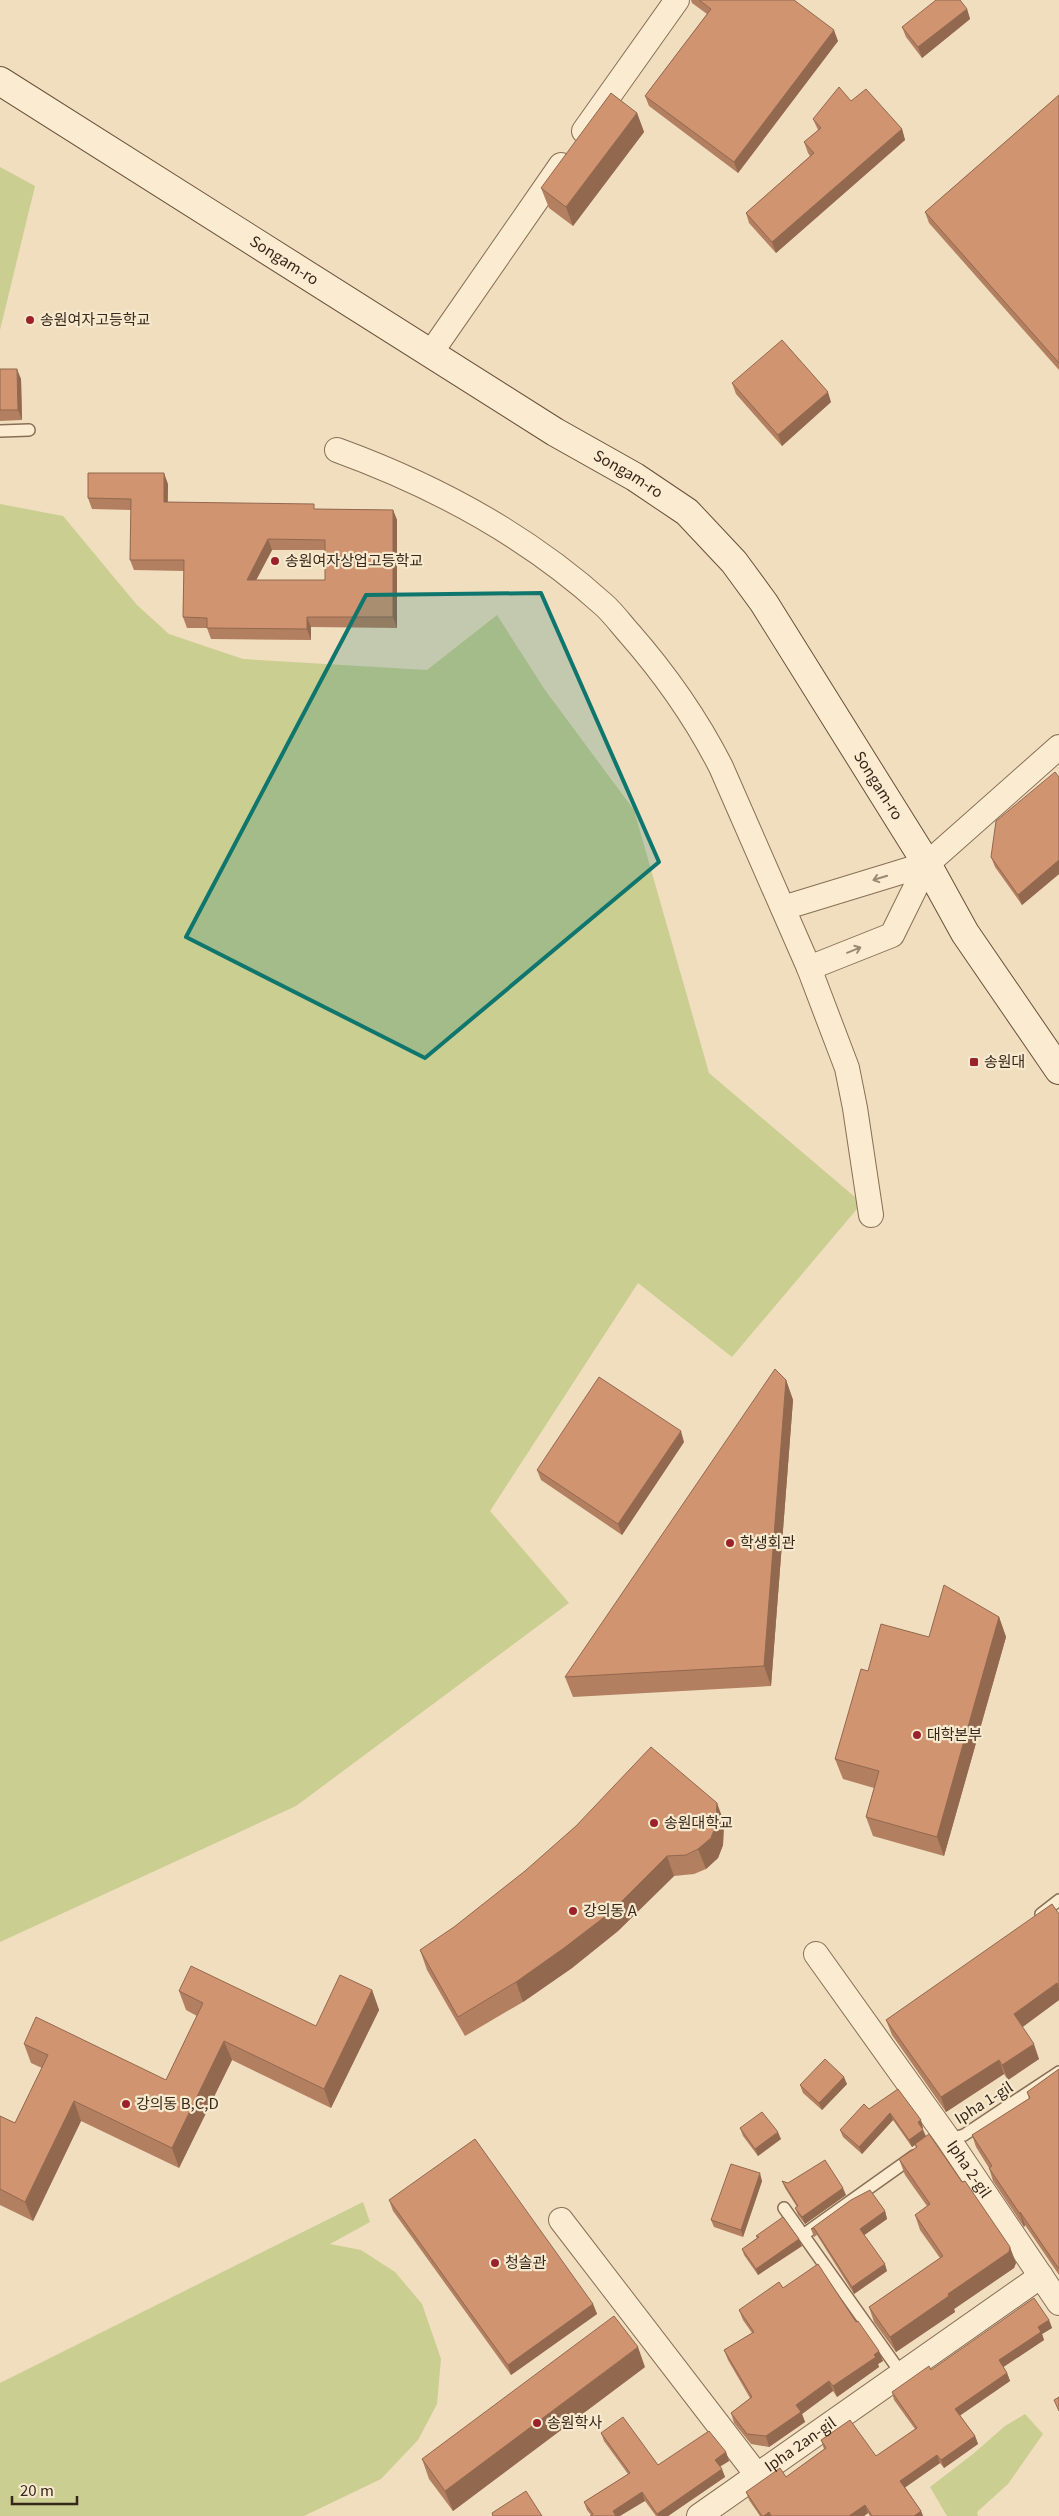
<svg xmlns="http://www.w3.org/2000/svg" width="1059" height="2516" font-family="Georgia,'Noto Sans KR',serif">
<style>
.green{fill:#cace91}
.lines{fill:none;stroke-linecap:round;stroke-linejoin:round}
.service-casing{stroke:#896e56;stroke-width:14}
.minor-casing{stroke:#896e56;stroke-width:26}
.secondary-casing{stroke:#6b4f39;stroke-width:30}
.service{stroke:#fbecd1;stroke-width:11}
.minor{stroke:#fbecd1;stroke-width:24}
.secondary{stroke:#fbecd1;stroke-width:28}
.wall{fill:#b37f61;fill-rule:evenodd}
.shaded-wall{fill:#92684f}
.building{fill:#d09471;stroke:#92684f;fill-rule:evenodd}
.oneway{stroke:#998a76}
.marked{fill:#0f766e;fill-opacity:0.2;stroke:#0f766e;stroke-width:4;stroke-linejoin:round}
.poi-dot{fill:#9b222a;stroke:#f7e9ce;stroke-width:2}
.labels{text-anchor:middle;stroke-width:4.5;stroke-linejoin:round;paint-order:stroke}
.street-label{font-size:15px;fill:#37271b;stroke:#f7e9ce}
.poi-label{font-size:15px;fill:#37271b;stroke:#f7e9ce;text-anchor:start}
</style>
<rect width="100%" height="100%" fill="#f0debe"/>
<g class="green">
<path d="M0,167L35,186L0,330Z"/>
<path d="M0,504L63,516L137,605L169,634L243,659L427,670L497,615L545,690L634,810L709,1073L862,1203L732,1357L638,1283L490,1511L569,1603L296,1806L0,1942Z"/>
<path d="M363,2202L370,2222L330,2244L361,2250L395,2272L422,2304L441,2359L437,2404L418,2440L381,2479L304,2516H0V2383Z"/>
<path d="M1025,2414L1043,2434L1008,2484L977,2512L978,2516H947L930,2487L973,2454L1005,2426Z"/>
</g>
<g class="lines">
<defs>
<g id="service">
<path d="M0,431L29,430"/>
<path d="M1041,1914L1059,1900"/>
<path d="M948,2140L964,2135L1059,2072"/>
<path d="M784,2208L901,2373"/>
<path d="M803,2235L914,2156"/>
</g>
<g id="minor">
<path d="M584,131L677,0"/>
<path d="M430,354L561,165"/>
<path d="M337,450C433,485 528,536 604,605C613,613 621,624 629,633C665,674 696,718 721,767L809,968L847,1068L855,1108L871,1215"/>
<path d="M783,908L927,864"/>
<path d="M809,968L892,935L927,864L1059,747"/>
<path id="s1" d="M816,1954L949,2140L1059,2303"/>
<path d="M561,2220L757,2475"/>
<path id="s2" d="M699,2516L1041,2276"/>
</g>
<g id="secondary">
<path id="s3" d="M0,81L555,432L635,477L687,512L734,562L764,603L927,864L965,933L1059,1070"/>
</g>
</defs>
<use href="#service" class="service-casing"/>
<use href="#minor" class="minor-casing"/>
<use href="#secondary" class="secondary-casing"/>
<use href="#service" class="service"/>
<use href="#minor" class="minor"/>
<use href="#secondary" class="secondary"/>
</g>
<g class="wall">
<path d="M691,0H794L838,41L738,173L649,106L645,96L707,14L692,3Z"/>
<path d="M967,9L970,19L922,58L906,37L902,27Z"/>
<path d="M1059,95V370L929,223L925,212Z"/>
<path d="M851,101L902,129L905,140L776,253L749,223L746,213L810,156L808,153L804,142L818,130L813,119Z"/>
<path d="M637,113L644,132L573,226L549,208L541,188Z"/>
<path d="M0,369L21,379L22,420L0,421Z"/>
<path d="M732,383L831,402L782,446L736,394Z"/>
<path d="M168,484V502L316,509L393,510L397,520V628L311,627V640L211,639L207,628H187L183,617L184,571L134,570L130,560L131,510L92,509L88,498ZM272,550H325V580H256Z"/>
<path d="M1059,777V874L1022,905L995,867L991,857Z"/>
<path d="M786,1380L793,1400L771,1686L573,1697L565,1677Z"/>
<path d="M684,1442L622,1535L541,1480L537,1470Z"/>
<path d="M999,1617L1006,1637L944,1856L873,1836L866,1817L874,1788L843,1779L835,1759L868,1671L929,1637Z"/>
<path d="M724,1822L723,1845L718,1858L706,1869L694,1874L674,1876L618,1931L572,1968L523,2002L465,2036L427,1970L420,1950Z"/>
<path d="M1059,1914V2000L1022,2027L1039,2059L1008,2080L1004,2074L946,2112L892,2035L886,2020Z"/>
<path d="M372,1990L379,2010L331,2108L232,2060L179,2168L81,2121L33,2221L0,2205V2116L15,2123L42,2068L31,2063L24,2044L166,2080L197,2016L186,2010L179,1991L316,2026Z"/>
<path d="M1059,2069V2275L1025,2225L1024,2227L993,2181L989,2168L976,2147L972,2135L1029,2099L1027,2092Z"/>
<path d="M847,2084L822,2110L803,2093L800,2085Z"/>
<path d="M898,2089L923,2128H922L926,2136L1016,2263L1014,2268L954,2309L955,2312L896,2352L874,2322L869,2307L940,2258L920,2230L915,2215L927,2206L905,2175L899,2159L916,2148L915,2145L912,2147L893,2120L862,2154L843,2137L840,2130Z"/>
<path d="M740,2128L781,2139L758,2156L743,2136Z"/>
<path d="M762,2181L743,2237L714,2227L711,2220Z"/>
<path d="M782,2181L788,2183L846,2195L805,2224L798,2215L795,2208L797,2207L785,2188Z"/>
<path d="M389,2200L593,2304L597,2314L511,2375L393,2211Z"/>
<path d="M851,2200L885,2211L887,2219L864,2235L887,2271L854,2294L817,2235L814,2237L811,2229Z"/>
<path d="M756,2236L802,2246L758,2275L744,2255L742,2249L757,2238Z"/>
<path d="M783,2288L856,2322L883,2361L878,2364L879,2367L837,2397L833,2391L802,2414L805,2422L769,2447L751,2444L734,2423L731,2413L750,2398L728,2360L724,2350L752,2333L743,2320L739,2310Z"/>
<path d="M1049,2320L1052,2328L1042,2334L1044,2340L1003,2367L1007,2373L1010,2381L960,2415L975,2436L978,2444L944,2468L940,2463L905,2487L921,2511L923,2516H870L868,2513L864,2516H760L749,2500L746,2492L786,2477L824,2449L821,2440L876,2456L915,2429L894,2400L892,2392L931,2370Z"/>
<path d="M645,2367L453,2511L429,2479L422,2459Z"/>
<path d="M601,2433L658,2465L726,2452L729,2461L720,2466L725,2477L668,2516H656L645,2501L591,2515L587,2510L584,2502L628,2474L604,2441Z"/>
</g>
<g class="shaded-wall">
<path d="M967,9L970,19L922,58L918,47Z"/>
<path d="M834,30L838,41L738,173L734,162Z"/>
<path d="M637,113L644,132L573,226L566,207Z"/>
<path d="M902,129L905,140L776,253L772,242Z"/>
<path d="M17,369L21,379L22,420L18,410Z"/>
<path d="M828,392L831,402L782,446L778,435Z"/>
<path d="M164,473L168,484L167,513L164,502Z"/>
<path d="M393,510L397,520V628L393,617Z"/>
<path d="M268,539L272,550L251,590L247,580Z"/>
<path d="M307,617L311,627V640L307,629Z"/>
<path d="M1059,860V874L1022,905L1018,895Z"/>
<path d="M786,1380L793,1400L771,1686L764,1666Z"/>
<path d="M681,1431L684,1442L622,1535L618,1524Z"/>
<path d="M999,1617L1006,1637L944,1856L937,1837Z"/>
<path d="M717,1803L724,1822L723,1845L718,1858L706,1869L698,1849Z"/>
<path d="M667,1856L674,1876L618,1931L572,1968L523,2002L516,1982Z"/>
<path d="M1057,1983L1059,1989V2000L1020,2029L1014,2014Z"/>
<path d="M372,1990L379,2010L331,2108L324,2089Z"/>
<path d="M224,2041L232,2060L179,2168L172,2148Z"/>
<path d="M1034,2044L1039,2059L1008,2080L1002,2065Z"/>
<path d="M999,2060L1004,2074L946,2112L941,2097Z"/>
<path d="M844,2077L847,2084L822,2110L819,2103Z"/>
<path d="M74,2101L81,2121L33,2221L25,2202Z"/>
<path d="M890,2113L893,2120L862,2154L859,2147Z"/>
<path d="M921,2120L923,2128L921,2129L918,2122Z"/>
<path d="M923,2130L926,2137L912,2147L909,2140Z"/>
<path d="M778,2132L781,2139L758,2156L755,2149Z"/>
<path d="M760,2173L762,2181L743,2237L741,2230Z"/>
<path d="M843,2188L846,2195L805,2224L802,2217Z"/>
<path d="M885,2211L887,2219L863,2236L860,2229Z"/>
<path d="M1020,2212L1025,2225L1024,2227L1020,2214Z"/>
<path d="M799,2239L802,2246L758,2275L756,2269Z"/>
<path d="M1010,2247L1016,2263L1014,2268L954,2309L955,2312L896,2352L890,2337Z"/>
<path d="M885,2264L887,2271L854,2294L852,2287Z"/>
<path d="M593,2304L597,2314L511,2375L508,2365Z"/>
<path d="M1049,2320L1052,2328L1042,2334L1044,2340L1002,2368L999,2360L1038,2327Z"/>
<path d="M638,2347L645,2367L453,2511L445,2491Z"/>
<path d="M879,2351L883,2361L878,2364L879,2367L837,2397L833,2386Z"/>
<path d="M1007,2373L1010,2381L958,2417L955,2409Z"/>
<path d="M829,2381L833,2391L802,2414L805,2422L769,2447L766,2436L796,2405Z"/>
<path d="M975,2436L978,2444L944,2468L941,2460Z"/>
<path d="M726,2452L729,2461L718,2468L715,2460Z"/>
<path d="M937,2455L940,2463L903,2489L900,2481Z"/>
<path d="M722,2469L725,2477L668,2516H658L657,2514Z"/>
<path d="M642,2492L645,2501L620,2516H614L613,2511Z"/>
<path d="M865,2505L868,2513L864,2516H849Z"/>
<path d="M921,2511L923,2516H914Z"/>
<path d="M769,2512L770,2516H764Z"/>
</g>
<g class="building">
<path d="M699,0H794L834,30L734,162L645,96L711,9Z"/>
<path d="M936,0H960L967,9L918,47L902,27Z"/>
<path d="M839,87L851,101L866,89L902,129L772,242L746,213L814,153L804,142L821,128L813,119Z"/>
<path d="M611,93L637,113L566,207L541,188Z"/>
<path d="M1059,95V363L925,212Z"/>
<path d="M782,340L828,392L778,435L732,383Z"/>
<path d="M0,369H17L18,410H0Z"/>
<path d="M88,473H164V502L314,504V509L393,510V617H307V629L207,628V618L183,617L184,560H130L131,499L88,498ZM268,539L325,540V580H247Z"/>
<path d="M1055,772L1059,777V860L1018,895L991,857L996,821Z"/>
<path d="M775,1369L786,1380L764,1666L565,1677Z"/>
<path d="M599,1377L681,1431L618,1524L537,1470Z"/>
<path d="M944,1585L999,1617L937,1837L866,1817L879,1771L835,1759L861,1669L868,1671L881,1624L929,1637Z"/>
<path d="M651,1747L717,1803L716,1825L711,1838L698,1849L686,1855L667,1856L611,1912L564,1948L516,1982L458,2017L420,1950L454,1927L525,1871L576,1826Z"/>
<path d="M1052,1904L1059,1914V1986L1057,1983L1014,2014L1034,2044L1002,2065L999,2060L941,2097L886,2020Z"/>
<path d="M191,1966L316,2026L340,1975L372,1990L324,2089L224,2041L172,2148L74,2101L25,2202L0,2189V2116L15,2123L48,2055L24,2044L36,2017L166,2080L203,2003L179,1991Z"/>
<path d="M825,2059L844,2077L819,2103L800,2085Z"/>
<path d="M1059,2069V2269L1020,2212V2214L989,2168L992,2166L972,2135L1030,2098L1027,2092Z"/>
<path d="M898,2089L921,2120L918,2122L923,2130L909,2140L890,2113L859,2147L840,2130L864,2104L869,2109Z"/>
<path d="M762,2112L778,2132L755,2149L740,2128Z"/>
<path d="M929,2134L962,2182L965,2181L1010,2247L1009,2252L948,2294L949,2296L890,2337L869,2307L943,2256L915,2215L930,2204L899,2159L917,2147L915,2144Z"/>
<path d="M475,2139L593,2304L508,2365L389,2200Z"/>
<path d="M825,2160L843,2188L802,2217L795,2208L798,2206L782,2181L788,2183Z"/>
<path d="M731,2164L760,2173L741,2230L711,2220Z"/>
<path d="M870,2190L885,2211L860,2229L885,2264L852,2287L814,2228L811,2229L851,2200Z"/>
<path d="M783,2217L799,2239L756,2269L742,2249L759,2237L756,2236Z"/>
<path d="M818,2264L856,2322L858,2321L879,2351L874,2355L876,2357L833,2386L829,2381L796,2405L801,2412L766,2436L747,2434L731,2413L752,2397L724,2350L754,2332L739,2310L779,2282L783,2288Z"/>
<path d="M1034,2298L1049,2320L1038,2327L1041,2332L999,2360L1007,2373L955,2409L975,2436L941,2460L937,2455L900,2481L921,2511L914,2516H872L865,2505L849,2516H771L769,2512L764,2516H762L746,2492L780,2468L786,2477L826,2448L821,2440L850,2420L876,2456L917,2428L892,2392L929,2366L931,2370Z"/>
<path d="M614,2316L638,2347L445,2491L422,2459Z"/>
<path d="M1059,2397V2411L1054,2400Z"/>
<path d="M623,2417L658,2465L709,2431L726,2452L715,2460L722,2469L657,2514L642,2492L613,2511L616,2516H590L593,2514L584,2502L630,2473L601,2433Z"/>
<path d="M526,2491L542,2516H493L492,2513Z"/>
</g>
<defs><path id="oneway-shaft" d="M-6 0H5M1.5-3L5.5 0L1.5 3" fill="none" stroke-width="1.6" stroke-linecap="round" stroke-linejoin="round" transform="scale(1.25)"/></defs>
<g class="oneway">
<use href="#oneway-shaft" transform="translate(880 878) rotate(163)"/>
<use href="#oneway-shaft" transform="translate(854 950) rotate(-22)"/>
</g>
<path class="marked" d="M541,593L659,862L425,1058L186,937L366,595Z"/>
<g class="poi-dot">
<circle cx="30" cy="320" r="5"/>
<circle cx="275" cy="561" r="5"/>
<rect x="969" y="1057" width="10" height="10" rx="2.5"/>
<circle cx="730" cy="1543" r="5"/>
<circle cx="917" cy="1735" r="5"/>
<circle cx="654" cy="1823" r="5"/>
<circle cx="573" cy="1911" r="5"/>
<circle cx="126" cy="2104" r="5"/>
<circle cx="495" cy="2263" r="5"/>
<circle cx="537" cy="2423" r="5"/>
</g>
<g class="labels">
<g class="street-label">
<text dy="5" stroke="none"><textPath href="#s3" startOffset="336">Songam-ro</textPath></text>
<text dy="5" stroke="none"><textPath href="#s3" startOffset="741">Songam-ro</textPath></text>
<text dy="5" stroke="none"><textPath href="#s3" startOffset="1146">Songam-ro</textPath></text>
<text transform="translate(984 2103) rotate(-32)" y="5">Ipha 1-gil</text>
<text dy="5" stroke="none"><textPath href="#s1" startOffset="264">Ipha 2-gil</textPath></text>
<text dy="5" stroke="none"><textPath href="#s2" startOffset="124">Ipha 2an-gil</textPath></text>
</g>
<g class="poi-label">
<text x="40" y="325">송원여자고등학교</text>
<text x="285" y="566">송원여자상업고등학교</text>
<text x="984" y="1067">송원대</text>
<text x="740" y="1548">학생회관</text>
<text x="927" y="1740">대학본부</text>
<text x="664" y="1828">송원대학교</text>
<text x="583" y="1916">강의동 A</text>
<text x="136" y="2109">강의동 B,C,D</text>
<text x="505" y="2268">청솔관</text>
<text x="547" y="2428">송원학사</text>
</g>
</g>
<path d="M12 2496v8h65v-8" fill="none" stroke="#37271b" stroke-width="2.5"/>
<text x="20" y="2496" font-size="15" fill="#37271b" stroke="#f7e9ce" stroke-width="4" paint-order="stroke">20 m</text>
</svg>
